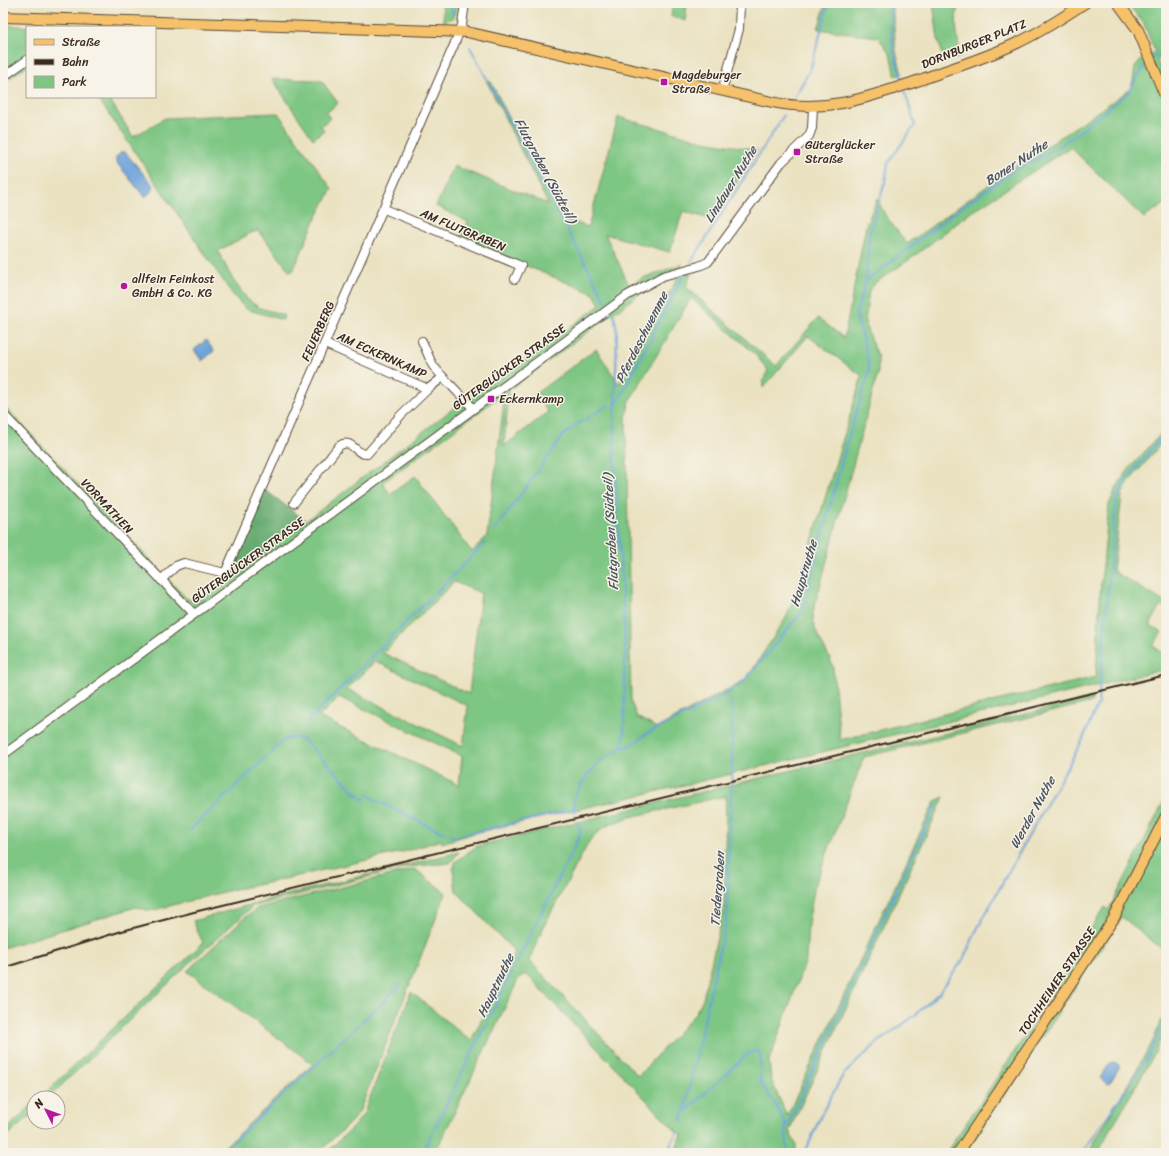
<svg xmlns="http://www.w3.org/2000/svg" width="1169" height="1156" font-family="Sriracha,sans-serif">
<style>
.green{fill:#7dc683;stroke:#5c7850;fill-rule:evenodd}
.forest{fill:#66ab71;stroke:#506a48}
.water{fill:#6ba1d9;stroke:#53667c}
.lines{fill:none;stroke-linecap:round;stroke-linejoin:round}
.stream{stroke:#6ba1d9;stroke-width:2}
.minor-casing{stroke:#554636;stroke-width:10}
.major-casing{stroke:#554636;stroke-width:12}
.minor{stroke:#fff;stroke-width:8}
.major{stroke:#f5c16b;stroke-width:10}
.rail{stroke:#3b2a1e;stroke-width:2}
.poi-dot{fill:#b5179e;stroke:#f7f3e8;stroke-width:1.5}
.labels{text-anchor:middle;stroke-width:3;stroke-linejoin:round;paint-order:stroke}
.street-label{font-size:12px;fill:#3b2a1e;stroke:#f7f3e8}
.poi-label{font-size:12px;fill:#3b2a1e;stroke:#f7f3e8;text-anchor:start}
.water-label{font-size:13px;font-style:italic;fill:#4c545f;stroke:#f7f3e8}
</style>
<rect width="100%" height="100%" fill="#f7f3e8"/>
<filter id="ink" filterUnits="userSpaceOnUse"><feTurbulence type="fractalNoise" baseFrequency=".025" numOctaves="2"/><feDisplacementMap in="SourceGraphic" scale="8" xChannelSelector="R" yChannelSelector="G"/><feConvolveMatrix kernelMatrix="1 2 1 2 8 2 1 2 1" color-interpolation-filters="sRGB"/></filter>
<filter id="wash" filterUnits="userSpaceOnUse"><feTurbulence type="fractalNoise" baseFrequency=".012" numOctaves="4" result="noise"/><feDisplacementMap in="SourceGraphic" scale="16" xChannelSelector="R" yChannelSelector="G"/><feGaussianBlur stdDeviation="0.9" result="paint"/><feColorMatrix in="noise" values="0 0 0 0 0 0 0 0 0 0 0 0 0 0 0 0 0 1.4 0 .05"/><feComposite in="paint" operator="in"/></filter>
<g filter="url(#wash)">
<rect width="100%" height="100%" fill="#eae2c1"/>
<g class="green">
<path d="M442,3H454L456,6L454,17L444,22Z"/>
<path d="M673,3H687L685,21L671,16Z"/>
<path d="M826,3H892L896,51L902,74L895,76L890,54L878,37L818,29Z"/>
<path d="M933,3H959C953,21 958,39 961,57L945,62L938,39Z"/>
<path d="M1127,3H1166V55L1157,60L1166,80V203L1144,218L1070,147L970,213L913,257L875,283L869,291L865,321L868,333L878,358V373L813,612C812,635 827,647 833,667L840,740C925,719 1010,697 1096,677L1100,593L1109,505L1116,488L1129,469L1166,428V438L1132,478L1122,494L1113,571L1166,603V608L1161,605L1150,625L1162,632L1153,646L1166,655V669L702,781L474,833L442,843L441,840L406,851L267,883L231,890L150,911L136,907L3,948V405L186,598L195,602L227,577L306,521L493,378L497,381L600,305L594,294L460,238L468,222L436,206L454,166L548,204L486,80L491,82L560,217L588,227L618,117L704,141L757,150L713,220L683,211L670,252L605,234L629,285L643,278L682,264L679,274L691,273L686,287L776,366L818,318L844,338L866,226L877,199L885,215L907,244L1015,166L1039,152L1129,90C1141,68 1124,67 1155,52L1144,24ZM679,275L619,384L596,349L535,394L548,412L504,446L509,390L638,295L658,283ZM691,298L754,353L768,370L763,381V388L808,336L862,376L796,594L786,618L749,675L743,681L657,728L637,717L631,702L626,417L630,400ZM503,394V410L487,536L472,552L415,476L390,494L382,483ZM454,582L481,593L469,694L383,653ZM375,661L468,706L463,746L347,689ZM339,697L462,756L459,785L319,717Z"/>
<path d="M3,25L35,27H27V66L3,82Z"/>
<path d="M272,79L321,80L338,103L326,113L330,118L321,126L324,130L313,139Z"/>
<path d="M97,97H108L133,137L165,118L278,113L332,189L316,218L293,271L290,272L259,231L253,232L218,251L233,280L248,300L260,308L284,315L283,320L246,309L233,295Z"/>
<path d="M1092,698V702L864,757L815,885L808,923L806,960L769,1061L771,1079L787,1116L935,801L944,797L789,1131L796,1144V1153H674L682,1135L674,1129L526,974L519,978L435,1153H326L354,1126L363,1115L411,992L471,1041L515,952L456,891L453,869L456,861L477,846ZM726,796L724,907L703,999L694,1015L638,1076L529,960L545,924L590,840L604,827L630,817Z"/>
<path d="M1166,797V952L1122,917L965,1153H946L1056,990L1069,963L1105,907L1109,910Z"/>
<path d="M459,852L450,863L407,867L253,906L196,957L48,1098H40L203,943L193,921L273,898Z"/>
<path d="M415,869L446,893L359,1112L351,1122L318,1153H218L313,1064L187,971L244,918L258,908Z"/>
<path d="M1166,1009V1026L1155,1053L1097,1153H1088L1153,1041Z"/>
<path d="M34,1103V1112L3,1140V1133Z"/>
</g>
<path class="forest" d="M265,490L306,521L227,577Z"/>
<g class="water">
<path d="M122,152H125L153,185V190L145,197L142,194L116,162V157Z"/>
<path d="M206,340L214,351L202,361L194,350Z"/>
<path d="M1114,1062L1119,1065V1068L1110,1083L1107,1084L1100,1078L1110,1063Z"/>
</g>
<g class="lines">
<g class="stream">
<path d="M449,3L454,16"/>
<path d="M889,3L893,50L902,79"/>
<path d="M470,47L606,302"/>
<path d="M1153,58L1166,51"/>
<path d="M795,96L810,70L829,3"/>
<path d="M691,262L784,115"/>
<path d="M866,281L954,213L1016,169L1043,156L1071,138L1128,93L1147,61"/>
<path d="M614,315L617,331L614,446L625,643L624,734L621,748"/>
<path d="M616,405L683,276"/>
<path d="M494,531L563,436L575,426L608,405"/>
<path d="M306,723L485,543"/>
<path d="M368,794L375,800L444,833"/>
<path d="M575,813L573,799L585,778L600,761L621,748L630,746L648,733L727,694L744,681L802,612L846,446L869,371L868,360L856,313L866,281L869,235L885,182L888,163L915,125L905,92"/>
<path d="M190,830L283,741L293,737L303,739L363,800L365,798"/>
<path d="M451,836L453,837L575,809"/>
<path d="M683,1114L746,1055L754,1051L759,1052L761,1060L760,1081L778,1109L785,1123L788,1153"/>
<path d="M682,1121L727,916L732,763V708L730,702"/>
<path d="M786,1128L936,805"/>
<path d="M221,1153L401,985"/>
<path d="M422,1153L580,835L581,831L578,824"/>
<path d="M667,1153L677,1132"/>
<path d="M805,1153L822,1113L843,1075L877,1043L914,1016L939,993L965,957L975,933L1009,871L1082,741L1098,704L1116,501L1124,482L1166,432"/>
<path d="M1082,1153L1147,1059L1166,1018"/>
</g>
</g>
</g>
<g filter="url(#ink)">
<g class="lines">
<defs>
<g id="minor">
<path d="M3,77L27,60"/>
<path d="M722,91L739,29L740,3"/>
<path d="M384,209L521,266L515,279"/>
<path d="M422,341L433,366L443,377"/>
<path d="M325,344L428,389L443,377L473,408"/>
<path d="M3,414L194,614"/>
<path d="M294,503L339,446C352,437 355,455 367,454L401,415L428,389"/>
<path d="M161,580L176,566L184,563L225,573L454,45L462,25L465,3"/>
<path d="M3,755L628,295L663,276L699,266L708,262L781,163L809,136L812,128L813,107"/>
</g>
<g id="major">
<path d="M1118,3L1138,30L1166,98"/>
<path d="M3,17L467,32L772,102C827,114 869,97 920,80C952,68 986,58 1017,43C1041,32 1063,17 1085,3"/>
<path d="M958,1153L1114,918L1166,816"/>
</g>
</defs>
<use href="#minor" class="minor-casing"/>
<use href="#major" class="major-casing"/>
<use href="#minor" class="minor"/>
<use href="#major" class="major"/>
<path class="rail" d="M3,968L122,931L194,912L1166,675"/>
</g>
</g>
<g class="poi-dot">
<rect x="660" y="78" width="8" height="8" rx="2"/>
<rect x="793" y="148" width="8" height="8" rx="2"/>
<circle cx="124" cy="286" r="4"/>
<rect x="487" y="395" width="8" height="8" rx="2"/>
</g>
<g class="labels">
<g class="street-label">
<text transform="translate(974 44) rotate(-22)" y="4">DORNBURGER PLATZ</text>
<text transform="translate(463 230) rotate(23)" y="4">AM FLUTGRABEN</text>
<text transform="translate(318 331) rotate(-66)" y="4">FEUERBERG</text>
<text transform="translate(382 355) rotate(24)" y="4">AM ECKERNKAMP</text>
<text transform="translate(509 367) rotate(-36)" y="4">GÜTERGLÜCKER STRASSE</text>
<text transform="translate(107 506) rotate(47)" y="4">VORMATHEN</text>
<text transform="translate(248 560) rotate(-36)" y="4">GÜTERGLÜCKER STRASSE</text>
<text transform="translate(1057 981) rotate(-56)" y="4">TOCHHEIMER STRASSE</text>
</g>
<g class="poi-label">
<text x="672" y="79">Magdeburger<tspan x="672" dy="14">Straße</tspan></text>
<text x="805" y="149">Güterglücker<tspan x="805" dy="14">Straße</tspan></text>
<text x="132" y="283">allfein Feinkost<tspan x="132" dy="14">GmbH &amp; Co. KG</tspan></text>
<text x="499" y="403">Eckernkamp</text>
</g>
<g class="water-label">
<text transform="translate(1016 162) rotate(-33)" y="5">Boner Nuthe</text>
<text transform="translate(546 170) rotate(62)" y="5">Flutgraben (Südteil)</text>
<text transform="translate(730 184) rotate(-58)" y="5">Lindauer Nuthe</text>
<text transform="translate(641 337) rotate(-63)" y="5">Pferdeschwemme</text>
<text transform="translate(610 532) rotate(-93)" y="5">Flutgraben (Südteil)</text>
<text transform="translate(803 573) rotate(-74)" y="5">Hauptnuthe</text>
<text transform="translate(1032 812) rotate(-61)" y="5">Werder Nuthe</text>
<text transform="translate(717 889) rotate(-86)" y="5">Tiedergraben</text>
<text transform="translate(495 985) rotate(-64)" y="5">Hauptnuthe</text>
</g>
</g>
<rect width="1169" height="1156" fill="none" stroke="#f7f3e8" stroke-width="16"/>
<rect x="26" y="26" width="130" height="72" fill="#f7f3e8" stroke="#aca397"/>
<rect x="34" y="39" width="20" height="6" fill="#f5c16b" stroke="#aca397"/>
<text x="62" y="46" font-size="12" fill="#3b2a1e">Straße</text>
<rect x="34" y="59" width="20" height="6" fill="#3b2a1e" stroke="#aca397"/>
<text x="62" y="66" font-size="12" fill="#3b2a1e">Bahn</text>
<rect x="34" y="76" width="20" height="12" fill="#7dc683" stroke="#aca397"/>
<text x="62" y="86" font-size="12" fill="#3b2a1e">Park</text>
<g transform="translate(46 1110) rotate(312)"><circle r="19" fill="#f7f3e8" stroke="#aca397"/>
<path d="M0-3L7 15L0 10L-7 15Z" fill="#b5179e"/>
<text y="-6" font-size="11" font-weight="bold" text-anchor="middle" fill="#3b2a1e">N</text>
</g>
</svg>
